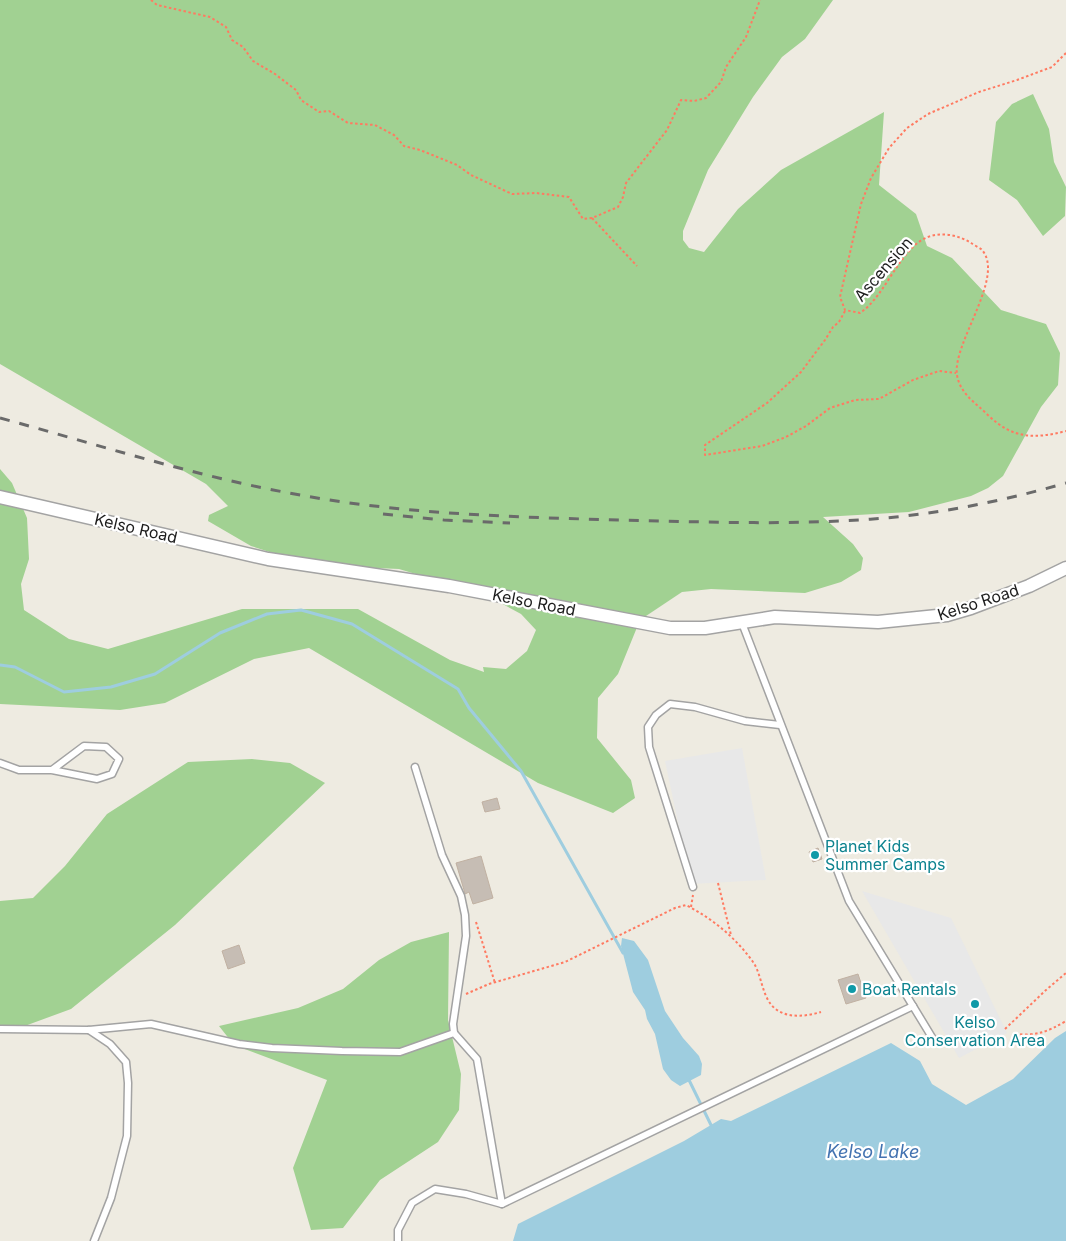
<svg xmlns="http://www.w3.org/2000/svg" width="1066" height="1241" font-family="Inter,sans-serif">
<style>
.forest{fill:#a1d192}
.parking{fill:#e8e8e8}
.water{fill:#9ecddf}
.lines{fill:none;stroke-linecap:round;stroke-linejoin:round}
.stream{stroke:#9ecddf;stroke-width:3}
.building{fill:#c6bdb4;stroke:#c1b1a2}
.service-casing{stroke:#a3a3a3;stroke-width:9}
.minor-casing{stroke:#a3a3a3;stroke-width:15}
.path{stroke:#ff7a61;stroke-width:2;stroke-dasharray:2.5 2.5;stroke-linecap:butt}
.service{stroke:#fff;stroke-width:6}
.minor{stroke:#fff;stroke-width:12}
.rail{stroke:#6a6a6a;stroke-width:3;stroke-dasharray:10 10;stroke-linecap:butt}
.culture-dot{fill:#0f9aa8;stroke:#fff;stroke-width:2}
.labels{text-anchor:middle;stroke-width:4.5;stroke-linejoin:round;paint-order:stroke}
.street-label{font-size:16px;fill:#1c1c1c;stroke:#fff}
.culture-label{font-size:16px;fill:#0d838f;stroke:#fff;text-anchor:start}
.water-label{font-size:18px;font-style:italic;fill:#4373b1;stroke:#fff}
</style>
<rect width="100%" height="100%" fill="#eeebe1"/>
<g class="forest">
<path d="M0,0H833L805,39L782,57L753,97L708,170L683,231V240L689,248L704,252L738,209L781,170L884,112L879,185L916,214L927,246L952,258L1001,310L1046,324L1060,353L1058,385L1041,407L1003,476L988,488L971,496L909,512L823,517L853,544L863,558L861,570L841,582L805,593L711,589L682,592L640,620L618,674L598,698L597,738L631,780L635,798L613,813L538,783L309,648L254,659L165,703L120,710L0,704V469L12,483L27,518L29,559L21,584L24,610L69,639L108,649L242,609H358L450,660L484,672L483,667L506,669L527,651L536,630L521,614L486,595L399,569L310,565L251,546L208,521L209,515L228,506L206,484L0,364Z"/>
<path d="M1033,94L1049,129L1054,162L1066,187L1065,216L1043,236L1017,200L989,180L996,122L1012,104Z"/>
<path d="M252,759L290,763L325,783L175,925L71,1009L22,1027L0,1030V901L33,898L65,866L107,814L188,762Z"/>
<path d="M449,932L448,1020L461,1074L459,1110L438,1142L380,1180L343,1228L311,1230L293,1168L327,1080L234,1045L219,1026L298,1008L343,989L379,960L411,942Z"/>
</g>
<g class="parking">
<path d="M742,748L766,880L691,884L665,761Z"/>
<path d="M862,891L951,918L1007,1033L959,1058Z"/>
</g>
<g class="water">
<path d="M622,938L634,941L648,960L665,1011L683,1038L699,1056L702,1064L701,1075L680,1086L671,1080L663,1069L655,1034L647,1019L645,1010L633,992L621,946Z"/>
<path d="M1066,1031V1241H513L518,1224L684,1141L721,1119L731,1121L891,1043L920,1061L932,1084L966,1105L1013,1079L1055,1038Z"/>
</g>
<g class="lines">
<g class="stream">
<path d="M0,665L15,667L64,692L111,687L155,674L220,633L267,614L301,610L352,624L458,689L469,708L521,771L623,953"/>
<path d="M688,1078L711,1125"/>
</g>
</g>
<g class="building">
<path d="M497,798L500,809L485,812L482,802Z"/>
<path d="M818,848L822,859L813,862L809,852Z"/>
<path d="M481,856L493,898L473,904L469,892L465,894L464,890L456,863Z"/>
<path d="M239,945L245,963L228,969L222,951Z"/>
<path d="M858,974L866,998L846,1004L838,980Z"/>
</g>
<g class="lines">
<defs>
<g id="service">
<path d="M742,623L849,901L933,1039"/>
<path d="M0,763L19,770H52L97,779L112,774L119,759L106,747L84,746L52,770"/>
<path d="M415,767L442,855L461,896L465,915L466,936L453,1024L454,1033"/>
<path d="M693,887L649,747L648,727L656,715L670,704L695,707L745,721L780,725"/>
<path d="M0,1029L89,1030L151,1024L239,1044L272,1048L342,1051L400,1052L454,1033L477,1059L502,1204"/>
<path d="M89,1030L110,1044L126,1062L128,1083L127,1136L111,1198L94,1241"/>
<path d="M398,1241V1230L412,1203L435,1189L466,1194L502,1204L913,1006"/>
</g>
<path id="minor" d="M0,497L268,559L449,586L670,628H705L775,617L878,622L947,615L971,608L1029,586L1066,568"/>
</defs>
<use href="#service" class="service-casing"/>
<use href="#minor" class="minor-casing"/>
<g class="path">
<path d="M151,0L157,5L210,17L226,27L232,40L243,47L253,61L275,74L296,90L301,100L319,112L329,111L348,123L375,125L394,135L404,146L420,150L457,165L471,175L512,194L536,193L569,197L583,219L592,218L618,207L623,197L626,183L667,130L681,100L694,101L706,98L721,82L726,67L746,37L760,0"/>
<path d="M1066,53L1052,67L1017,80L979,92L928,114L907,128L889,148L871,178L861,204L840,297L845,310L860,313C887,295 901,244 931,236C945,232 960,236 971,243C974,245 978,247 981,249C1007,275 952,343 957,375C960,394 976,403 989,416C1013,439 1035,439 1066,431"/>
<path d="M592,218L637,266"/>
<path d="M845,311L839,322L833,327L825,340L801,372L767,403L705,445V455L762,446L786,437L806,426L830,408L855,400L879,399L913,380L939,371L956,373"/>
<path d="M718,883L731,935"/>
<path d="M691,907L693,895"/>
<path d="M476,922L495,983"/>
<path d="M466,994L489,984L565,962L675,908L686,905C713,919 736,938 753,962C760,972 761,986 767,998C777,1019 801,1018 821,1012"/>
<path d="M1005,1029L1046,990L1066,973"/>
<path d="M1015,1034C1037,1036 1047,1032 1066,1021"/>
</g>
<use href="#service" class="service"/>
<use href="#minor" class="minor"/>
<g class="rail">
<path d="M0,418C96,444 191,475 289,493C398,514 509,517 619,520C711,522 804,526 896,517C954,511 1010,499 1066,483"/>
<path d="M383,514L444,520L510,523"/>
</g>
</g>
<g class="culture-dot">
<circle cx="815" cy="855" r="5"/>
<circle cx="852" cy="989" r="5"/>
<circle cx="975" cy="1004" r="5"/>
</g>
<g class="labels">
<g class="street-label">
<text transform="translate(883 269) rotate(-49)" y="6">Ascension</text>
<text transform="translate(136 528) rotate(13)" y="6">Kelso Road</text>
<text transform="translate(534 602) rotate(11)" y="6">Kelso Road</text>
<text transform="translate(978 602) rotate(-18)" y="6">Kelso Road</text>
</g>
<g class="culture-label">
<text x="825" y="852">Planet Kids<tspan x="825" dy="18">Summer Camps</tspan></text>
<text x="862" y="995">Boat Rentals</text>
<text x="975" y="1028" text-anchor="middle">Kelso<tspan x="975" dy="18">Conservation Area</tspan></text>
</g>
<g class="water-label">
<text x="873" y="1158">Kelso Lake</text>
</g>
</g>
</svg>
